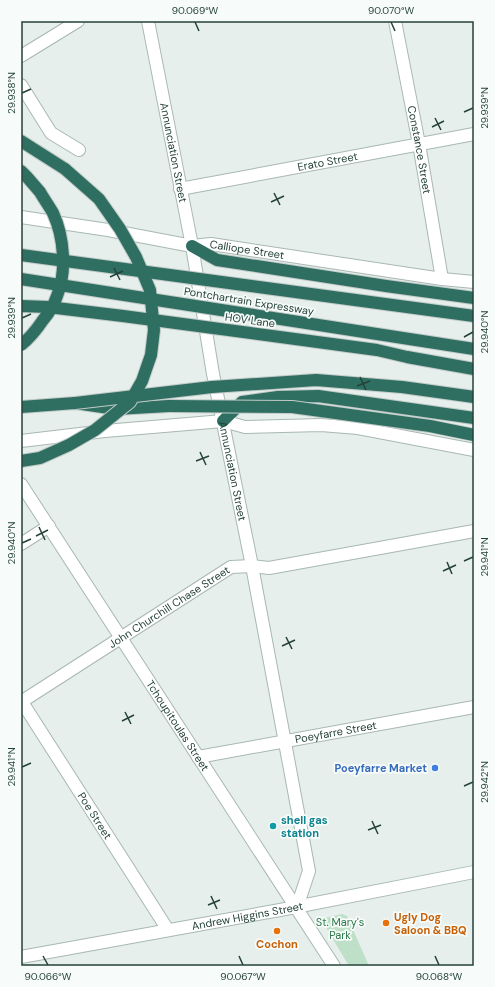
<svg xmlns="http://www.w3.org/2000/svg" width="495" height="987" font-family="'DM Sans',sans-serif">
<style>
.green{fill:#bfe0c8}
.lines{fill:none;stroke-linecap:round;stroke-linejoin:round}
.minor-casing{stroke:#a8b8b2;stroke-width:14}
.highway-casing{stroke:#c2cac8;stroke-width:14}
.minor{stroke:#fff;stroke-width:12}
.highway{stroke:#2f6f62;stroke-width:12}
.highway-bridge-casing{stroke:#c2cac8;stroke-width:14;stroke-linecap:butt}
.highway-bridge{stroke:#2f6f62;stroke-width:12}
.ticks{fill:none;stroke:#24423a;stroke-width:1.5}
.shop-dot{fill:#3f7fe0;stroke:#f7fbf9;stroke-width:1.5}
.culture-dot{fill:#0f9aa8;stroke:#f7fbf9;stroke-width:1.5}
.food-dot{fill:#e8710a;stroke:#f7fbf9;stroke-width:1.5}
.labels{text-anchor:middle;stroke-width:3.5;stroke-linejoin:round;paint-order:stroke}
.street-label{font-size:11px;fill:#24423a;stroke:#f7fbf9}
.shop-label{font-size:11px;font-weight:bold;fill:#366cbe;stroke:#f7fbf9;text-anchor:end}
.culture-label{font-size:11px;font-weight:bold;fill:#0d838f;stroke:#f7fbf9;text-anchor:start}
.food-label{font-size:11px;font-weight:bold;fill:#c56008;stroke:#f7fbf9;text-anchor:start}
.park-label{font-size:11px;fill:#2d7a4b;stroke:#f7fbf9}
.neatline{fill:none;stroke:#24423a;stroke-width:1.5}
.ticks-label{font-size:10px;text-anchor:middle;fill:#24423a}
</style>
<rect width="100%" height="100%" fill="#e6efeb"/>
<path class="green" d="M342,914L347,916L369,966H349L321,919Z"/>
<g class="lines">
<defs>
<g id="minor">
<path id="s1" d="M148,21L192,246L213,374L252,566L309,871L297,907"/>
<path id="s2" d="M395,21L419,144L442,279"/>
<path d="M21,56L78,21"/>
<path d="M21,85L51,133L79,150"/>
<path id="s3" d="M180,189L474,134"/>
<path id="s4" d="M21,217L108,230L192,246L211,244L442,279L474,282"/>
<path d="M21,441L105,431L223,421L245,427L321,425L358,428L474,450"/>
<path id="s5" d="M21,484L334,966"/>
<path d="M21,544L49,526"/>
<path id="s6" d="M21,702L231,567L252,566L269,568L474,531"/>
<path id="s7" d="M22,702L168,930"/>
<path id="s8" d="M198,757L474,707"/>
<path id="s9" d="M21,957L280,910L474,872"/>
</g>
<g id="highway">
<path d="M21,141L65,169"/>
<path d="M21,171L27,177L40,192"/>
<path d="M192,246L217,260L386,286L474,298"/>
<path d="M21,407L75,403L116,409L169,406"/>
<path d="M223,421L242,402L278,397L318,396L474,418"/>
</g>
</defs>
<use href="#minor" class="minor-casing"/>
<use href="#highway" class="highway-casing"/>
<use href="#minor" class="minor"/>
<use href="#highway" class="highway"/>
<defs>
<g id="highway-bridge">
<path d="M21,255L474,316"/>
<path d="M21,279L474,349"/>
<path d="M21,306L48,307L123,316L377,350L407,357L474,369"/>
<path d="M21,345C30,338 37,329 43,320C49,313 54,305 57,296C67,271 64,237 53,213C49,206 44,199 40,192"/>
<path d="M75,403L212,387L316,380L402,387L474,397"/>
<path d="M169,406L292,407L430,426L474,435"/>
<path d="M21,461L40,458L69,445L95,430L130,402L142,381L151,355L154,330L150,290L136,257L120,229L99,199L65,169"/>
</g>
</defs>
<use href="#highway-bridge" class="highway-bridge-casing"/>
<use href="#highway-bridge" class="highway-bridge"/>
</g>
<path class="ticks" d="M195,22L199,31M391,22L395,31M22,93L31,89M464,112L473,108M435,118L441,130M432,127L444,121M274,193L280,205M271,202L284,196M114,268L120,280M110,277L123,271M22,318L31,314M464,337L473,332M360,377L366,390M357,386L370,381M200,452L206,465M196,461L209,456M39,527L45,540M36,536L48,530M22,543L31,539M464,561L473,557M447,562L452,574M443,571L456,565M286,637L292,649M282,646L295,640M125,712L131,724M122,721L134,715M22,767L31,763M464,786L473,782M372,821L378,834M368,830L381,825M211,896L217,909M208,905L220,900M43,956L48,965M239,956L243,965M435,956L439,965"/>
<circle class="shop-dot" cx="435" cy="768" r="4"/>
<circle class="culture-dot" cx="273" cy="826" r="4"/>
<g class="food-dot">
<circle cx="386" cy="923" r="4"/>
<circle cx="277" cy="931" r="4"/>
</g>
<g class="labels">
<g class="street-label">
<text dy="4" stroke="none"><textPath href="#s2" startOffset="131">Constance Street</textPath></text>
<text dy="4" stroke="none"><textPath href="#s1" startOffset="134">Annunciation Street</textPath></text>
<text dy="4" stroke="none"><textPath href="#s3" startOffset="150">Erato Street</textPath></text>
<text dy="4" stroke="none"><textPath href="#s4" startOffset="229">Calliope Street</textPath></text>
<text transform="translate(249 301) rotate(9)" y="4">Pontchartrain Expressway</text>
<text transform="translate(250 320) rotate(8)" y="4">HOV Lane</text>
<text dy="4" stroke="none"><textPath href="#s1" startOffset="458">Annunciation Street</textPath></text>
<text dy="4" stroke="none"><textPath href="#s6" startOffset="176">John Churchill Chase Street</textPath></text>
<text dy="4" stroke="none"><textPath href="#s5" startOffset="288">Tchoupitoulas Street</textPath></text>
<text dy="4" stroke="none"><textPath href="#s8" startOffset="140">Poeyfarre Street</textPath></text>
<text dy="4" stroke="none"><textPath href="#s7" startOffset="135">Poe Street</textPath></text>
<text dy="4" stroke="none"><textPath href="#s9" startOffset="230">Andrew Higgins Street</textPath></text>
</g>
<g class="shop-label">
<text x="427" y="772">Poeyfarre Market</text>
</g>
<g class="culture-label">
<text x="281" y="824">shell gas<tspan x="281" dy="13">station</tspan></text>
</g>
<g class="food-label">
<text x="394" y="921">Ugly Dog<tspan x="394" dy="13">Saloon &amp; BBQ</tspan></text>
<text x="277" y="948" text-anchor="middle">Cochon</text>
</g>
<g class="park-label">
<text x="340" y="926">St. Mary's<tspan x="340" dy="13">Park</tspan></text>
</g>
</g>
<rect width="495" height="987" fill="none" stroke="#f7fbf9" stroke-width="44"/>
<rect x="22" y="22" width="451" height="943" class="neatline"/>
<g class="ticks-label">
<text x="195" y="14">90.069°W</text>
<text x="391" y="14">90.070°W</text>
<text transform="translate(11 93) rotate(-90)" y="4">29.938°N</text>
<text transform="translate(484 108) rotate(-90)" y="4">29.939°N</text>
<text transform="translate(11 318) rotate(-90)" y="4">29.939°N</text>
<text transform="translate(484 332) rotate(-90)" y="4">29.940°N</text>
<text transform="translate(11 543) rotate(-90)" y="4">29.940°N</text>
<text transform="translate(484 557) rotate(-90)" y="4">29.941°N</text>
<text transform="translate(11 767) rotate(-90)" y="4">29.941°N</text>
<text transform="translate(484 782) rotate(-90)" y="4">29.942°N</text>
<text x="48" y="980">90.066°W</text>
<text x="243" y="980">90.067°W</text>
<text x="439" y="980">90.068°W</text>
</g>
</svg>
